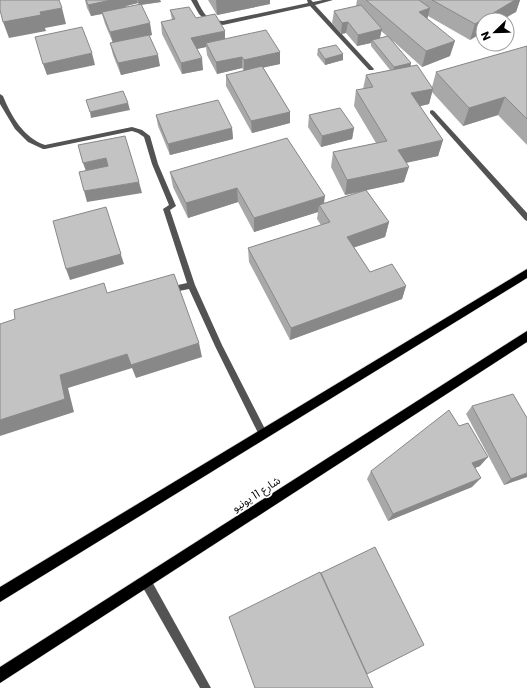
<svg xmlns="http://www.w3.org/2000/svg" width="527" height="688" font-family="Poppins,'Noto Sans Arabic',sans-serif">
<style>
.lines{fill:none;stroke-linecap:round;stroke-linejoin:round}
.trunk-casing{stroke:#dbdbdb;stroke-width:1}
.minor{fill:#535353;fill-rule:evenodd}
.trunk{fill:#000;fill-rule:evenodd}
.wall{fill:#a8a8a8;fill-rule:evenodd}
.shaded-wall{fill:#888}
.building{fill:#c3c3c3;stroke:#888}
.labels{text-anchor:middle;stroke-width:3.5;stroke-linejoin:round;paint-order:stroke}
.street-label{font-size:11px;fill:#000;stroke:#fff}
</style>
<rect width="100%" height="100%" fill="#fff"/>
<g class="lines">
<defs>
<g id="trunk">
<path d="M527,269V278L0,602V587Z"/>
<path d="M527,331V342L0,683V667Z"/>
</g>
</defs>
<use href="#trunk" class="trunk-casing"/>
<g class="minor">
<path d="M191,0H197C204,14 206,20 223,21L308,3L307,0H311L313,2L323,0H333L315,5L374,69L373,70H369L310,6L223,25L206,21L199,14Z"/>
<path d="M0,94L3,96C11,116 24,138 45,145L132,127L142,130L150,136L158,164L176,206L170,210L195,285L222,345L266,431L267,434L266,437L263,438L260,437L215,346L189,289L169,293L165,290L169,287L187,283L163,209L169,205L152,164L144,137L138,133L132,131L45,149H43L28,142L15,129L0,104Z"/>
<path d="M432,110L434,111L527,213V221L525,220L430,113V111Z"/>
<path d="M146,577L150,578L211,688H200L142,586L141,582L142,578Z"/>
</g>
<use href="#trunk" class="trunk"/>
</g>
<g class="wall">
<path d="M85,0H160L161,2L141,5L152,35L149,36L160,66L121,75L113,55L110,43H113L105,24L102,14L91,16L87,8ZM138,3L139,5L126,7V6Z"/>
<path d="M208,0H270V4L217,15Z"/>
<path d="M357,0H520L516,12L483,20V32L470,40L428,16L427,19L450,56L422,67L392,40L411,66L432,87L436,72L527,46V145L498,115L463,126L432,92L429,104L420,106L443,140L438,156L406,163L404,182L366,190L389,222L385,237L354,247L370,272L406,286L402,299L290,340L249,262L248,248L321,225L317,219L318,212L254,232L238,202L188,218L173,187L170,172L324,203L363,191L345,195L331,167L333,152L376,143L354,106L356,90L363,89L366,75L390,70L371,46V43L357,46L346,33L341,34L332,23L334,11L356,6ZM381,31L387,36L380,38Z"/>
<path d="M170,10L196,18L225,39L280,52V64L263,67L290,112V123L252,133L226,86V75L244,71L242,68L217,74L207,55L206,47L197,49L203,70L182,74L162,34L161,22L172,20Z"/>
<path d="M318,49L343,54V60L325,65L317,55Z"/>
<path d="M156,115L232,128L233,139L170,155L158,126Z"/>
<path d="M309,115L354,128L352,139L321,147L308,127Z"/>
<path d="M472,406L527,477L504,485L466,414Z"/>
<path d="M459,426L480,466L475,468L472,487L388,521L367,479L371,471Z"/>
</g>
<g class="shaded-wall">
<path d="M111,0H137L138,3L126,6L127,9L91,16L88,5Z"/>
<path d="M138,0H160L161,2L139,5Z"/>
<path d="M216,0H270V4L217,15Z"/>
<path d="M515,0H520L516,12L502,20H483V32L470,40L475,24Z"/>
<path d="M62,8L66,24L45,28L46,31L9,38L3,22L40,12Z"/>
<path d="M430,8L426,24L419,12Z"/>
<path d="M348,22L346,33L341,34L342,23Z"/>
<path d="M150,23L152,35L113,43L110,32Z"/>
<path d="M382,29L379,41L372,40L371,43L357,46L358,35Z"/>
<path d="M225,31V42L206,43V47L192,50L191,38Z"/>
<path d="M455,41L450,56L422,67L426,51Z"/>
<path d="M280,52V64L244,72V60Z"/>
<path d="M92,53L95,65L47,75L43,64Z"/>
<path d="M343,54V60L325,65V59Z"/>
<path d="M158,55L160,66L121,75L118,63Z"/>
<path d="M242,57V68L217,74L216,62Z"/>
<path d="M202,58L203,70L182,74L181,63Z"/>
<path d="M411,63L410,70L393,74L394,67Z"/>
<path d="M433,89L429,104L408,109L411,93Z"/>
<path d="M505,97L498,115L463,126L469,108Z"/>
<path d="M128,103L130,110L91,118L90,112Z"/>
<path d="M290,112V123L252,133L251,121Z"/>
<path d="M232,128L233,139L170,155L168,144Z"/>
<path d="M354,128L352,139L321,147L322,136Z"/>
<path d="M443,140L438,156L395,165L398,150Z"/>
<path d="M106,158L110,169L87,174L83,163Z"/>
<path d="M409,167L404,182L345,195L347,180Z"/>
<path d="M139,182L142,193L87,202L84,191Z"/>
<path d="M237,188L238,202L188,218L186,203Z"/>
<path d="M325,196L323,210L319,205L318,212L254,232V218Z"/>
<path d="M109,218L124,264L70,280L66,269Z"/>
<path d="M389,222L385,237L344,251L347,237Z"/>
<path d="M406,286L402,299L290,340L291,328Z"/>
<path d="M199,343L202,357L136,378L132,368L68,388L74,412L0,436V420L60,375L127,354Z"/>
<path d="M488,457L480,466L464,472L472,463Z"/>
<path d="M527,473V477L504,485L511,479Z"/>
<path d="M481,478L472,487L388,521L393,514Z"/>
</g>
<g class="building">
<path d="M0,0H59L62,8L40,12L41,15L3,22L0,10Z"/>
<path d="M86,0H111L88,5Z"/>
<path d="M366,0H419L430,8L419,12L455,41L426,51Z"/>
<path d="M432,0H515L475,24Z"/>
<path d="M141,4L150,23L110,32L102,12Z"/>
<path d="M361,5L382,29L358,35L348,22L342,23L334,11Z"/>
<path d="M189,7L196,18L215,14L225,31L191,38L202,58L181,63L161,22L175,19L170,10Z"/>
<path d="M82,27L92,53L43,64L35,37Z"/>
<path d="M266,30L280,52L244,60L242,57L216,62L206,43Z"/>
<path d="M149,35L158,55L118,63L110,43Z"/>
<path d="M388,36L411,63L394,67L372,40Z"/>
<path d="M336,45L343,54L325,59L318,49Z"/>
<path d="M527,46V119L505,97L469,108L436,72Z"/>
<path d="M417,65L433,89L411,93L443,140L398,150L409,167L347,180L333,152L387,141L356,90L373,87L366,75Z"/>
<path d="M262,66L290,112L251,121L226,75Z"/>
<path d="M123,91L128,103L90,112L86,100Z"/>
<path d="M218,100L232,128L168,144L156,115Z"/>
<path d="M340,108L354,128L322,136L309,115Z"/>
<path d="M125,136L139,182L84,191L79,172L108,166L106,158L83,163L78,145Z"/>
<path d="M287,138L325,196L254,218L237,188L186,203L170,172Z"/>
<path d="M366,190L389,222L347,237L370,272L392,264L406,286L291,328L248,248L330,222L319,205Z"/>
<path d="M106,207L121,254L66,269L53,221Z"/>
<path d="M174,274L199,343L131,365L127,354L60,375L65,399L0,420V324L15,319L14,310L104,283L107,293Z"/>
<path d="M513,394L527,418V473L511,479L472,406Z"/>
<path d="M449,410L459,426L468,423L488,457L472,463L481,478L393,514L371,471Z"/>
<path d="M375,547L424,645L367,674L321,573Z"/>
<path d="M320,572L373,688H255L229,617Z"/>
</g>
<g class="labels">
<g class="street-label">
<text transform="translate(256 494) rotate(-33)" y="4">شارع 11 يونيو</text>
</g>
</g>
<g transform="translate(495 32) rotate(247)"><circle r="19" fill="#ffffff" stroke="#999999"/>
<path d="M0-3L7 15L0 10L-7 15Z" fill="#000000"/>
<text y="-6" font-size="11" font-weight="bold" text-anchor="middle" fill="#000000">N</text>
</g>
</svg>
